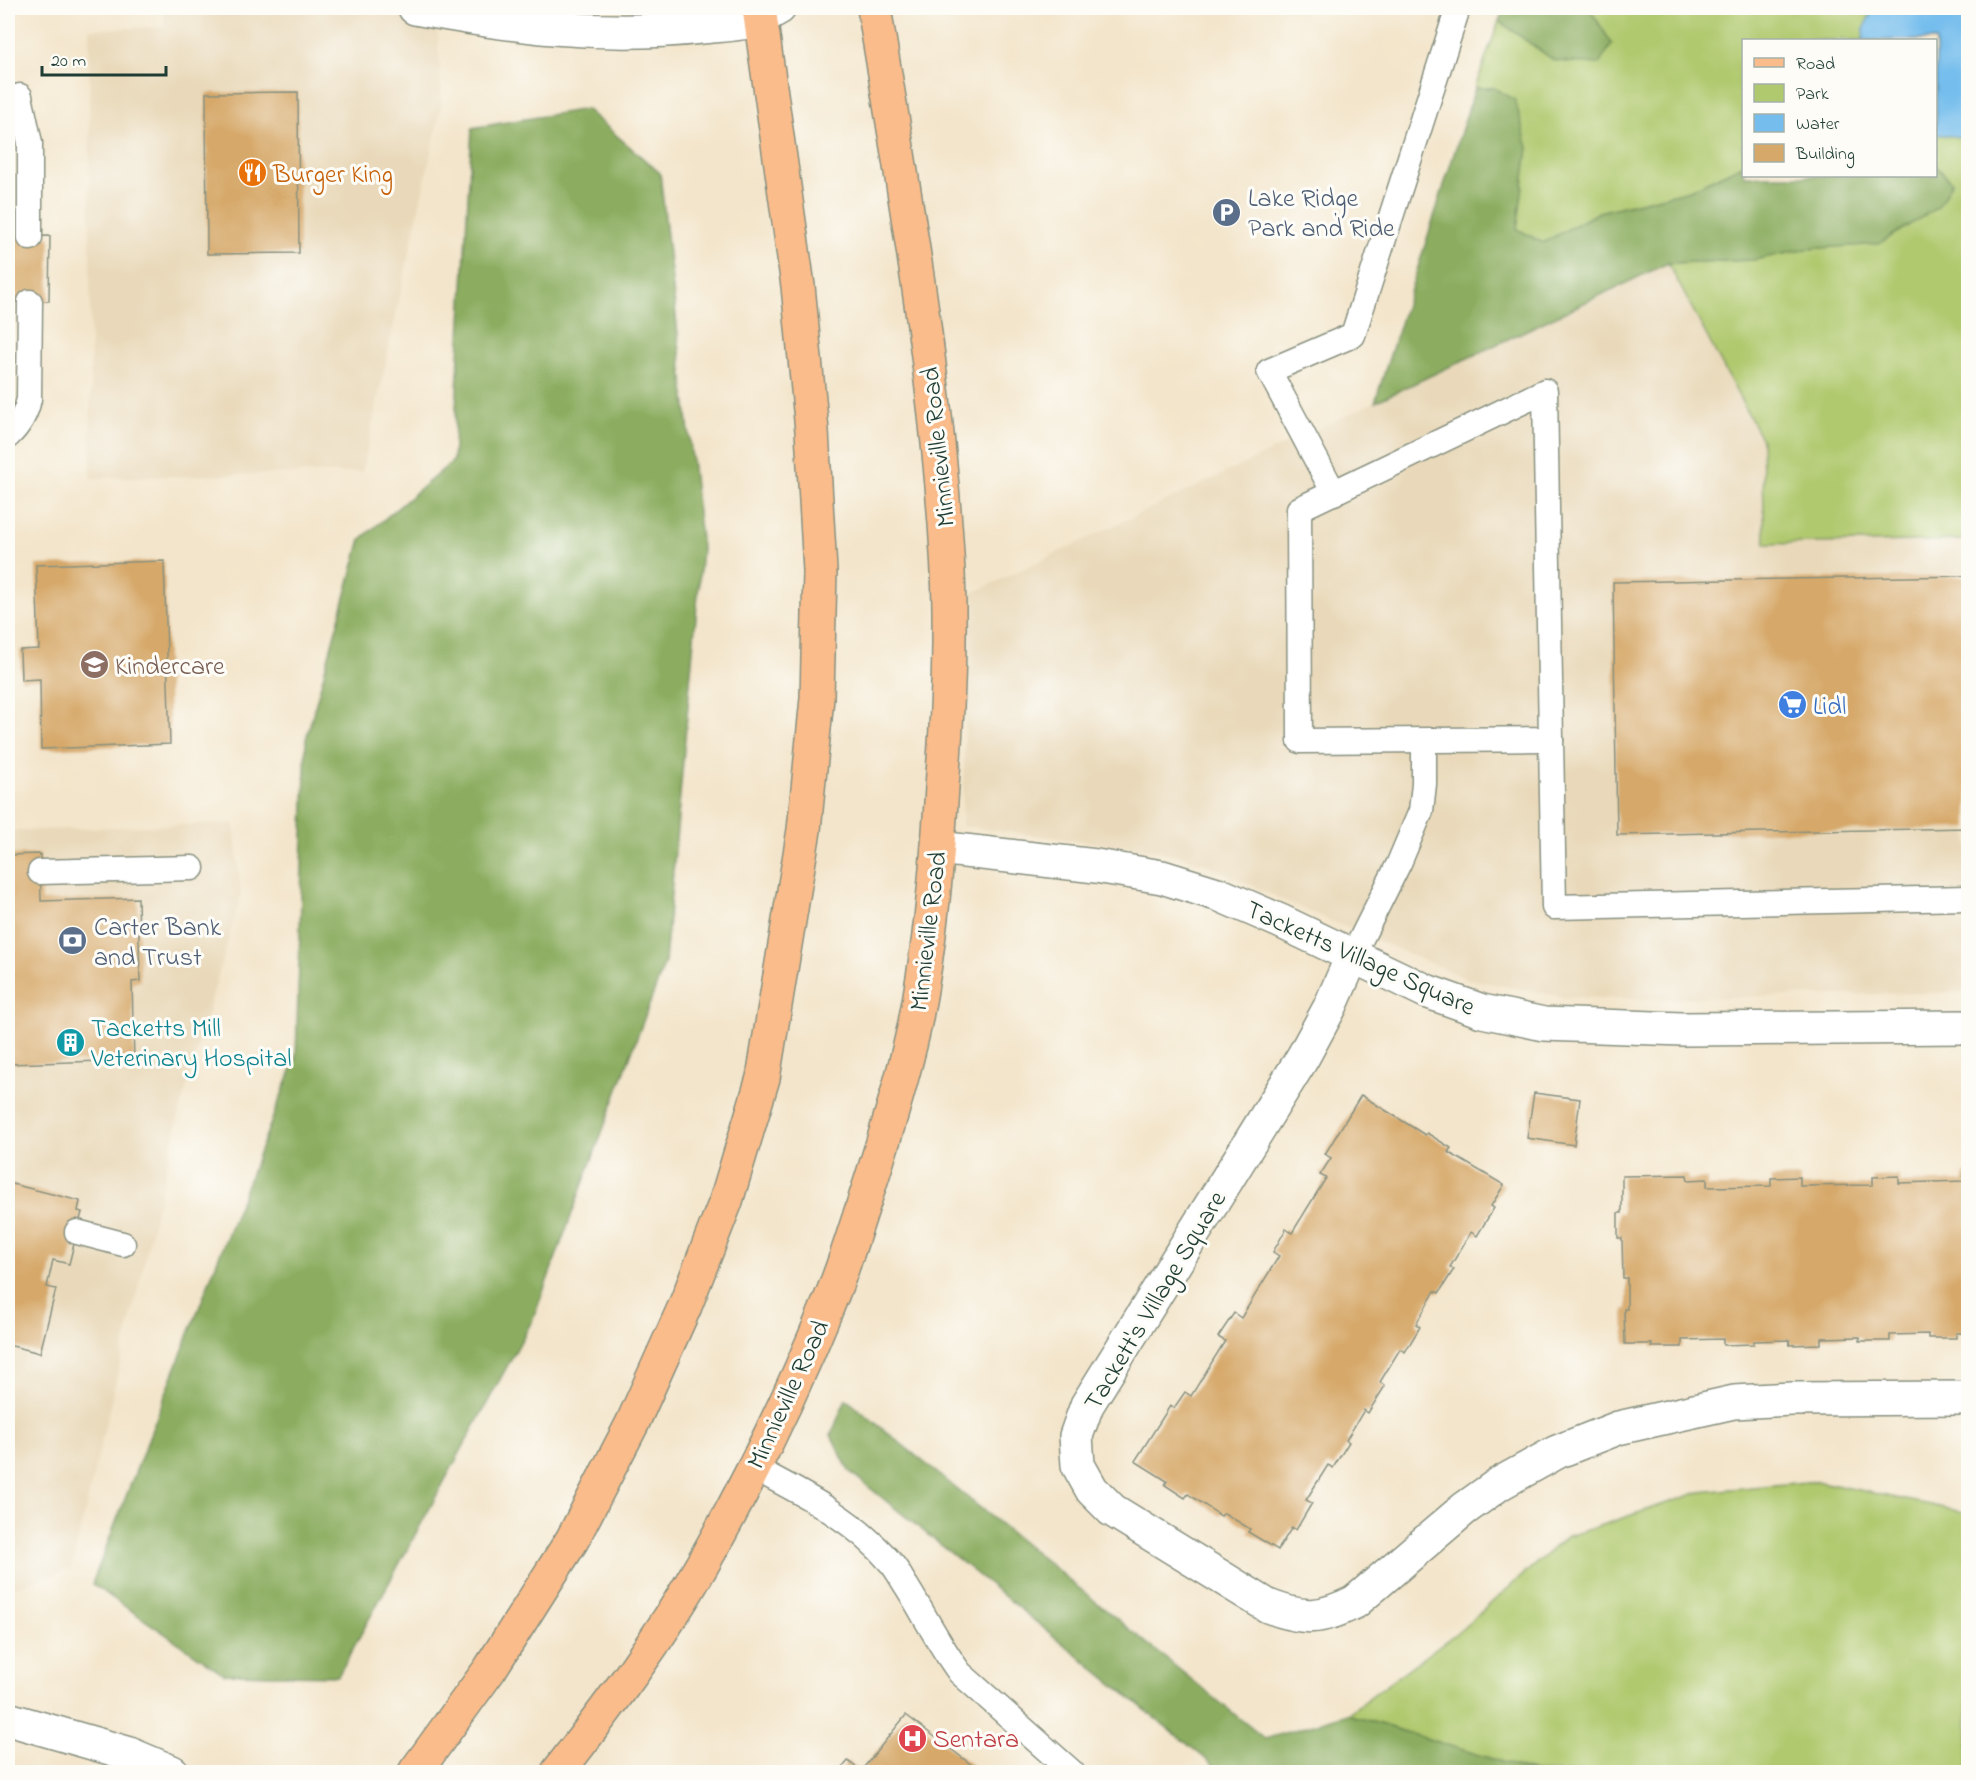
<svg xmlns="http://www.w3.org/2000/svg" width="1976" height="1780" font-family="'Indie Flower',sans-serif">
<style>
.built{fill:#e9d9ba}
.green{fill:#b0c96e;stroke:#688351;stroke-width:1.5}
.forest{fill:#8cad61;stroke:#56754a;stroke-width:1.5}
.water{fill:#74bded;stroke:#4a7d90;stroke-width:1.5}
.building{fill:#d6a869}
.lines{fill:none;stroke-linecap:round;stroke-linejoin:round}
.lane-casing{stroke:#899180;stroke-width:27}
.street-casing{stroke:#899180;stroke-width:36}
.primary-casing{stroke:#899180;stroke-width:36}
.lane{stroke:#fff;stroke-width:24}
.street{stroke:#fff;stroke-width:33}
.primary{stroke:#fabc8b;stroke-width:33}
.labels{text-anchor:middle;stroke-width:6;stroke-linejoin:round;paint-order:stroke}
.food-label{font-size:26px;fill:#c56008;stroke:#fdfcf7;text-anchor:start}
.service-label{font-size:26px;fill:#4e5e75;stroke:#fdfcf7;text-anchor:start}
.street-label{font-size:26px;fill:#1f3d34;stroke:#fdfcf7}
.education-label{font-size:26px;fill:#785e54;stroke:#fdfcf7;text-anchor:start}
.shop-label{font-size:26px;fill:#366cbe;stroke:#fdfcf7;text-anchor:start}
.culture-label{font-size:26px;fill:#0d838f;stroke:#fdfcf7;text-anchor:start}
.health-label{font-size:26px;fill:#be3a42;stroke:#fdfcf7;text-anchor:start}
</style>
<rect width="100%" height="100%" fill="#fdfcf7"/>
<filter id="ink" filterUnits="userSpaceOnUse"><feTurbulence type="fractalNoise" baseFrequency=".0167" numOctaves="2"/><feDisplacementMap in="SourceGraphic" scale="12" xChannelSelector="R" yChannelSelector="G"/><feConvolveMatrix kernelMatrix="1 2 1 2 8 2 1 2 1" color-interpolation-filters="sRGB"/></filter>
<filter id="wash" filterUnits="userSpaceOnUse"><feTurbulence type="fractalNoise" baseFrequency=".008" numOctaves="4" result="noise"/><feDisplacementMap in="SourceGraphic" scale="24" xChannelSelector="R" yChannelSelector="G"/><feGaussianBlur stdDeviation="1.35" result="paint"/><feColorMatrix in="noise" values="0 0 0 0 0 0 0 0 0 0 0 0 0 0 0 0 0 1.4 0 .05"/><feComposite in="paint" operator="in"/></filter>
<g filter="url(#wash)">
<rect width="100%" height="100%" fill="#f3e5cb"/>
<g class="built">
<path d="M164,8H436L442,102L362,472L91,478L89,29L164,27Z"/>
<path d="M1668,263L1762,440L1765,544L1968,540V992L1651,999L1563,997L1467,979L1303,909L1203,863L1159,851L962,826L968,640L966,596Z"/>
<path d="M234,823L241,895L182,1103L71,1569L8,1589V831Z"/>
</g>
<g class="green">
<path d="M1589,8H1968V540L1765,544L1762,440L1668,263L1753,260L1807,249L1952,182L1936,166V40H1744L1743,165L1690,190L1599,212L1543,243L1517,229L1528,148L1494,88H1475L1499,21L1555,61L1612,44Z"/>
<path d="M1816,1481L1968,1513V1772H1534L1347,1714L1463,1628L1566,1537L1700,1492Z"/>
</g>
<g class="forest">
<path d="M1504,8H1589L1612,44L1599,64L1555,61L1499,21Z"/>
<path d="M1475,88H1494L1515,100L1528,148L1517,229L1543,243L1599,212L1690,190L1743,165L1744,176H1936V166L1952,182L1938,207L1879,244L1807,249L1753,260L1668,263L1375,402Z"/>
<path d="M586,109L660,173L702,549L665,962L533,1319L338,1676L224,1674L92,1584L296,1058L306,739L361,539L453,461L472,128Z"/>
<path d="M846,1399L1265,1739L1347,1714L1534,1772H1222L849,1471L831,1435Z"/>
</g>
<path class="water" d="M1874,8H1954L1968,15V138L1936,134V40H1863L1864,27Z"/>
<g id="blocks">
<g class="building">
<path d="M298,92L299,253L207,254L206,93Z"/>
<path d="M50,236L49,301L8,302V237Z"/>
<path d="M164,561L170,744L41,749L40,679L21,680L20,650L39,649L36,565Z"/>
<path d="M1968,576V828L1617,835L1613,582Z"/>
<path d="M40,854L41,901L138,898L140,981L132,982L134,1060L8,1064V855Z"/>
<path d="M1534,1093L1580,1099L1574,1145L1527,1138Z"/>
<path d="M1361,1095L1425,1135L1427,1133L1451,1148L1448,1152L1504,1185L1491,1206L1494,1208L1477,1236L1471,1232L1450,1267L1454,1269L1439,1293L1435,1291L1416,1324L1420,1327L1405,1352L1400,1349L1380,1382L1385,1386L1368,1413L1364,1410L1346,1440L1349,1442L1333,1468L1328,1465L1306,1500L1312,1503L1296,1530L1292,1527L1278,1550L1248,1532L1250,1529L1224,1513L1221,1516L1188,1494L1185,1498L1165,1485L1167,1481L1135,1461L1170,1406L1174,1408L1185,1392L1191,1396L1225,1341L1218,1337L1234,1313L1241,1318L1279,1256L1273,1252L1286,1229L1292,1233L1326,1178L1320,1175L1331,1158L1325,1154Z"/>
<path d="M1964,1174H1968V1333H1956V1338H1928V1334L1890,1335V1341H1860V1337L1821,1338V1344L1789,1345L1790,1340L1754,1341V1344L1723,1345V1339L1682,1340V1347H1651L1652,1344H1625L1624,1309H1627V1278H1623L1622,1238H1618V1213H1622V1176L1687,1175L1688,1180L1707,1179V1187L1771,1186V1178L1800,1177V1186L1873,1185V1177L1899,1176V1183L1964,1181Z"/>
<path d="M8,1183L80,1201L78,1211L82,1212L69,1264L53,1260L47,1287L56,1289L40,1353L8,1345Z"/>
<path d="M906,1715L981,1772H839L848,1761L861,1771Z"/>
</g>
</g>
</g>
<g filter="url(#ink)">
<use href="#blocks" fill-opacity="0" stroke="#899180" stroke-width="1.5"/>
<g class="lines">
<defs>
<g id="lane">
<path d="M20,96L30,143V238"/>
<path d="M1545,391L1551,739L1300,741L1299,509Z"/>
<path d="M8,436C19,426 26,414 29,399L30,302"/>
<path d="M1334,493L1269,371L1353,335L1458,8"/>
<path d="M1551,739L1554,907L1968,898"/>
<path d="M40,872L192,868"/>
<path d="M1352,957L1399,863L1421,811L1424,784V742"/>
<path d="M77,1232L123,1244"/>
<path d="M754,1468C804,1494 855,1520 892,1564C898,1571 902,1580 907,1587C925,1616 940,1646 960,1673L1072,1772"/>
</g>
<g id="street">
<path d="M415,8C511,26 603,38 701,27C720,25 741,25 759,19C766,16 773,11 779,8"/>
<path d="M938,848L1096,866L1162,877L1220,895L1280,921L1426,991L1482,1011L1544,1024L1682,1029L1968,1027"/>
<path d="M1352,957L1330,1007L1303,1057L1087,1405L1076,1436L1078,1465L1092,1490L1112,1510L1268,1606C1304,1620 1321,1619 1355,1602L1464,1509L1499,1484L1557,1452L1618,1428L1734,1402L1792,1399L1968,1398"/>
<path d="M8,1719L127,1753L172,1772"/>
</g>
<g id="primary">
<path d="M415,1772L490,1669L572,1540L632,1424L685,1306L726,1201L763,1078L804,830L817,698L820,571L812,431L798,286L759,8"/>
<path d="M558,1772C609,1706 660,1639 702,1565C749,1482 792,1394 828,1305C844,1268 855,1229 868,1190C885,1137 902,1083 914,1028C930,949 937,868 942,787C948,710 952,631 947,554C936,370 904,189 874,8"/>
</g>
</defs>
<use href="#lane" class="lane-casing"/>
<use href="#street" class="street-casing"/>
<use href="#primary" class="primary-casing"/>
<use href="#lane" class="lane"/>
<use href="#street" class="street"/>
<use href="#primary" class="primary"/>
</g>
</g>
<defs>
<symbol id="restaurant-disc" viewBox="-11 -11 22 22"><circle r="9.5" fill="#e8710a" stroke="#fdfcf7"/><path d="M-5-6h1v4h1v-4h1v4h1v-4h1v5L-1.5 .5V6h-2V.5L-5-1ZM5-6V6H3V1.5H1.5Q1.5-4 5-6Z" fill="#fff"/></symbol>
<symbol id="parking-disc" viewBox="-11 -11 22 22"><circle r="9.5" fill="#5c6f8a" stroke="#fdfcf7"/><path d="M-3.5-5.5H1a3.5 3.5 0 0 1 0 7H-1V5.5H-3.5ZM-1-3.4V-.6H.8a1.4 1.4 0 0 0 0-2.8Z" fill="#fff"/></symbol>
<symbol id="school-disc" viewBox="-11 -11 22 22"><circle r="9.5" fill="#8d6e63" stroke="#fdfcf7"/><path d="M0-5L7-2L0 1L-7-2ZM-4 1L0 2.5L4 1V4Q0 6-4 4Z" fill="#fff"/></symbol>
<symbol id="supermarket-disc" viewBox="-11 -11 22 22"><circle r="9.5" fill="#3f7fe0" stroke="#fdfcf7"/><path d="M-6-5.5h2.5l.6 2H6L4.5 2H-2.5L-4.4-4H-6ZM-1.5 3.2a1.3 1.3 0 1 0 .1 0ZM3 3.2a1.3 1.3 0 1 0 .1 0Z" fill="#fff"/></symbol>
<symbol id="bank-disc" viewBox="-11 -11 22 22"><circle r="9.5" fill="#5c6f8a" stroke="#fdfcf7"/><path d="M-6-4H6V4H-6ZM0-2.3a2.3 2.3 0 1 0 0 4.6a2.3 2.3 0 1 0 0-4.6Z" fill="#fff"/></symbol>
<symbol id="building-disc" viewBox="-11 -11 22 22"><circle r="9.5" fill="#0f9aa8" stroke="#fdfcf7"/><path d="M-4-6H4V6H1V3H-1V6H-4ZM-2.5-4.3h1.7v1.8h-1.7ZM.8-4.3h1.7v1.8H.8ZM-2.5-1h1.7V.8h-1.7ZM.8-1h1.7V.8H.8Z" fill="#fff"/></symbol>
<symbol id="hospital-disc" viewBox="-11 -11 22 22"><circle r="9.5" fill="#e0444e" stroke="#fdfcf7"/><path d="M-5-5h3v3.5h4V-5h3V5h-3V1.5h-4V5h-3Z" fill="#fff"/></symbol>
</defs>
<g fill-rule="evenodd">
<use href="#restaurant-disc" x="236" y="156" width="33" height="33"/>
<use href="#parking-disc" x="1210" y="196" width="33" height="33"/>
<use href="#school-disc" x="78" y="648" width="33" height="33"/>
<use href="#supermarket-disc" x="1776" y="688" width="33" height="33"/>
<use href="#bank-disc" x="56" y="924" width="33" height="33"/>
<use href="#building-disc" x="54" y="1026" width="33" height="33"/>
<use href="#hospital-disc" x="896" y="1722" width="33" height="33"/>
</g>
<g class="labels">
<g class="food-label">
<text x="273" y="182">Burger King</text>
</g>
<g class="service-label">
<text x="1248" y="206">Lake Ridge<tspan x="1248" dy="30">Park and Ride</tspan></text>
<text x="94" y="935">Carter Bank<tspan x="94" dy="30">and Trust</tspan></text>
</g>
<g class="street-label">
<text transform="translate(937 447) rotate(-96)" y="9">Minnieville Road</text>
<text transform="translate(927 931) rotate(-83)" y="9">Minnieville Road</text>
<text transform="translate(1361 957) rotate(24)" y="9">Tacketts Village Square</text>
<text transform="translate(1154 1300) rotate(-59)" y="9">Tackett's Village Square</text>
<text transform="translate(787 1394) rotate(-65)" y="9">Minnieville Road</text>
</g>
<g class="education-label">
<text x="115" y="674">Kindercare</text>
</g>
<g class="shop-label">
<text x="1813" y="714">Lidl</text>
</g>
<g class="culture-label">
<text x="91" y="1036">Tacketts Mill<tspan x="91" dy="30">Veterinary Hospital</tspan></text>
</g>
<g class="health-label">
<text x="933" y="1747">Sentara</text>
</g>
</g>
<rect width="1976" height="1780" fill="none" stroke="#fdfcf7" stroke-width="30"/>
<rect x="1742" y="39" width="195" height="138" fill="#fdfcf7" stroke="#a4b0a9" stroke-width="1.5"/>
<rect x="1754" y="58" width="30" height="9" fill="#fabc8b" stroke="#a4b0a9" stroke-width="1.5"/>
<text x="1796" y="69" font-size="18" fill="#1f3d34">Road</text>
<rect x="1754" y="84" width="30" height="18" fill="#b0c96e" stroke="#a4b0a9" stroke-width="1.5"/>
<text x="1796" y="99" font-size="18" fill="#1f3d34">Park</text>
<rect x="1754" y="114" width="30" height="18" fill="#74bded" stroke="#a4b0a9" stroke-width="1.5"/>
<text x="1796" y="129" font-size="18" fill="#1f3d34">Water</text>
<rect x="1754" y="144" width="30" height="18" fill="#d6a869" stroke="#a4b0a9" stroke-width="1.5"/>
<text x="1796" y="159" font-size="18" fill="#1f3d34">Building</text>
<path d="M42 66v9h124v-9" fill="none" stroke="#1f3d34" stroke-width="3"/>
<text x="51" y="66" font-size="18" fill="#1f3d34" stroke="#fdfcf7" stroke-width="4.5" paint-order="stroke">20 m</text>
</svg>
